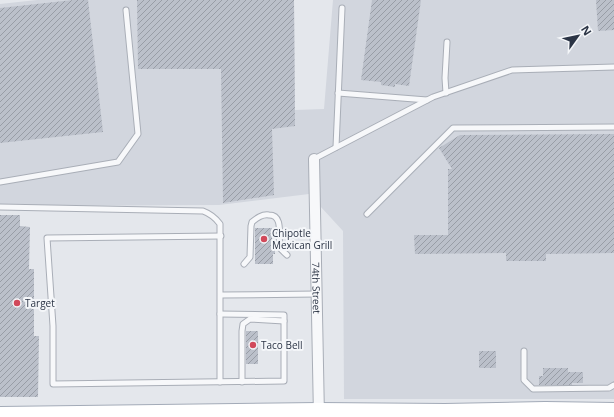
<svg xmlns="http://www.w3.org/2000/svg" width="614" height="417" font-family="'Open Sans',sans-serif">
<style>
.built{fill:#d2d6de}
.building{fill:url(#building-hatch)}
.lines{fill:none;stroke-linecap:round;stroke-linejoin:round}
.service-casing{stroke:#a9aeb7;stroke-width:7}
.minor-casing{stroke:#a9aeb7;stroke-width:12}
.primary-casing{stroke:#a3abb8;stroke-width:18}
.service{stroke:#f7f8fa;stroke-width:5}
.minor{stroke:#f7f8fa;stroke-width:10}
.primary{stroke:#fff;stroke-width:16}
.poi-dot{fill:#d1495b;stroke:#f4f6f9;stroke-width:1.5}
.labels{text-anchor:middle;stroke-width:4;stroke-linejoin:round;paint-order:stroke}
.poi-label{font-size:10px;fill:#2b3445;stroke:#f4f6f9;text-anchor:start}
.street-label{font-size:10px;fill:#2b3445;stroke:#f4f6f9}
</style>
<defs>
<pattern id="building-hatch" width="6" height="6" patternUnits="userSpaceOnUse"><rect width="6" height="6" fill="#bbc0ca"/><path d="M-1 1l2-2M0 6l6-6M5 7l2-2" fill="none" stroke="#989da6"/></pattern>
</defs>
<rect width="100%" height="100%" fill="#e4e7ec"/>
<path class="built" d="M37,0H294L295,110L324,109L333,0H614V399H344L343,231L309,194L219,205L0,206V4Z"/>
<g class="building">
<path d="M73,0H88L103,132L0,143V8Z"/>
<path d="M137,0H294L295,126L272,129L274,195L223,203L221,69H138Z"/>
<path d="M372,0H421L409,86L395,84V87L381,85V82L361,80Z"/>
<path d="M596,0H614V30L598,31Z"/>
<path d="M614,134V253L546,254V261H506V253L415,254L414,235H448V169H452L439,148L460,135Z"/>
<path d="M0,215H20V226L30,227L29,269H34V336H39L38,397H0Z"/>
<path d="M255,228H272V250H275V254H273V264H255Z"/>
<rect x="246" y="331" width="12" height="33"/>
<rect x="479" y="351" width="17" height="17"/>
<path d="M543,368H568V372H583V383H572V385H539V376H543Z"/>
</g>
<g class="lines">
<defs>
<g id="service">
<path d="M338,93L427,100"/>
<path d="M446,93L445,78L447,42"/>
<path d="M336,147L342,8"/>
<path d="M314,159L433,97L512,70L614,67"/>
<path d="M0,182L118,162L138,134L126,10"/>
<path d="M0,207L203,211C211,214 215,217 220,224V382"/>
<path d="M367,214L453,128L614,127"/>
<path d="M244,264L250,257L251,226L252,222C257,218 262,214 269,215C285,215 277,239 280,248C281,250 285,253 287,255"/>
<path d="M221,295L317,294"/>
<path d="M220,314L284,315V381L53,384V326L47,238L221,236"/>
<path d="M524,351V380L533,389L609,388L614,385"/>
<path d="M242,382V331L243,324L250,319L284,321"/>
</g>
<g id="minor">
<path id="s1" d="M314,159L319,417"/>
</g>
<path id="primary" d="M0,415L319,411L445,412L545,410L614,411"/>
</defs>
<use href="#service" class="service-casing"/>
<use href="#minor" class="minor-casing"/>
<use href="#primary" class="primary-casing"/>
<use href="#service" class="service"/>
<use href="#minor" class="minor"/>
<use href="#primary" class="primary"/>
</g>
<g class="poi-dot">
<circle cx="264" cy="239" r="4"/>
<circle cx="17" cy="303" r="4"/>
<circle cx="253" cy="345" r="4"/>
</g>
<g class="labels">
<g class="poi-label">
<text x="272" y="237">Chipotle<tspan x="272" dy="12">Mexican Grill</tspan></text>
<text x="25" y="307">Target</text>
<text x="261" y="349">Taco Bell</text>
</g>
<g class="street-label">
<text dy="4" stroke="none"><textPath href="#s1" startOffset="129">74th Street</textPath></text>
</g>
</g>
<g transform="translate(578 36) rotate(57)" stroke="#f4f6f9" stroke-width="3" paint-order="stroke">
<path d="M0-3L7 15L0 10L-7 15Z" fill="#2b3445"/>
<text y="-6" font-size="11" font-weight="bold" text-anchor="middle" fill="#2b3445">N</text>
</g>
</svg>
